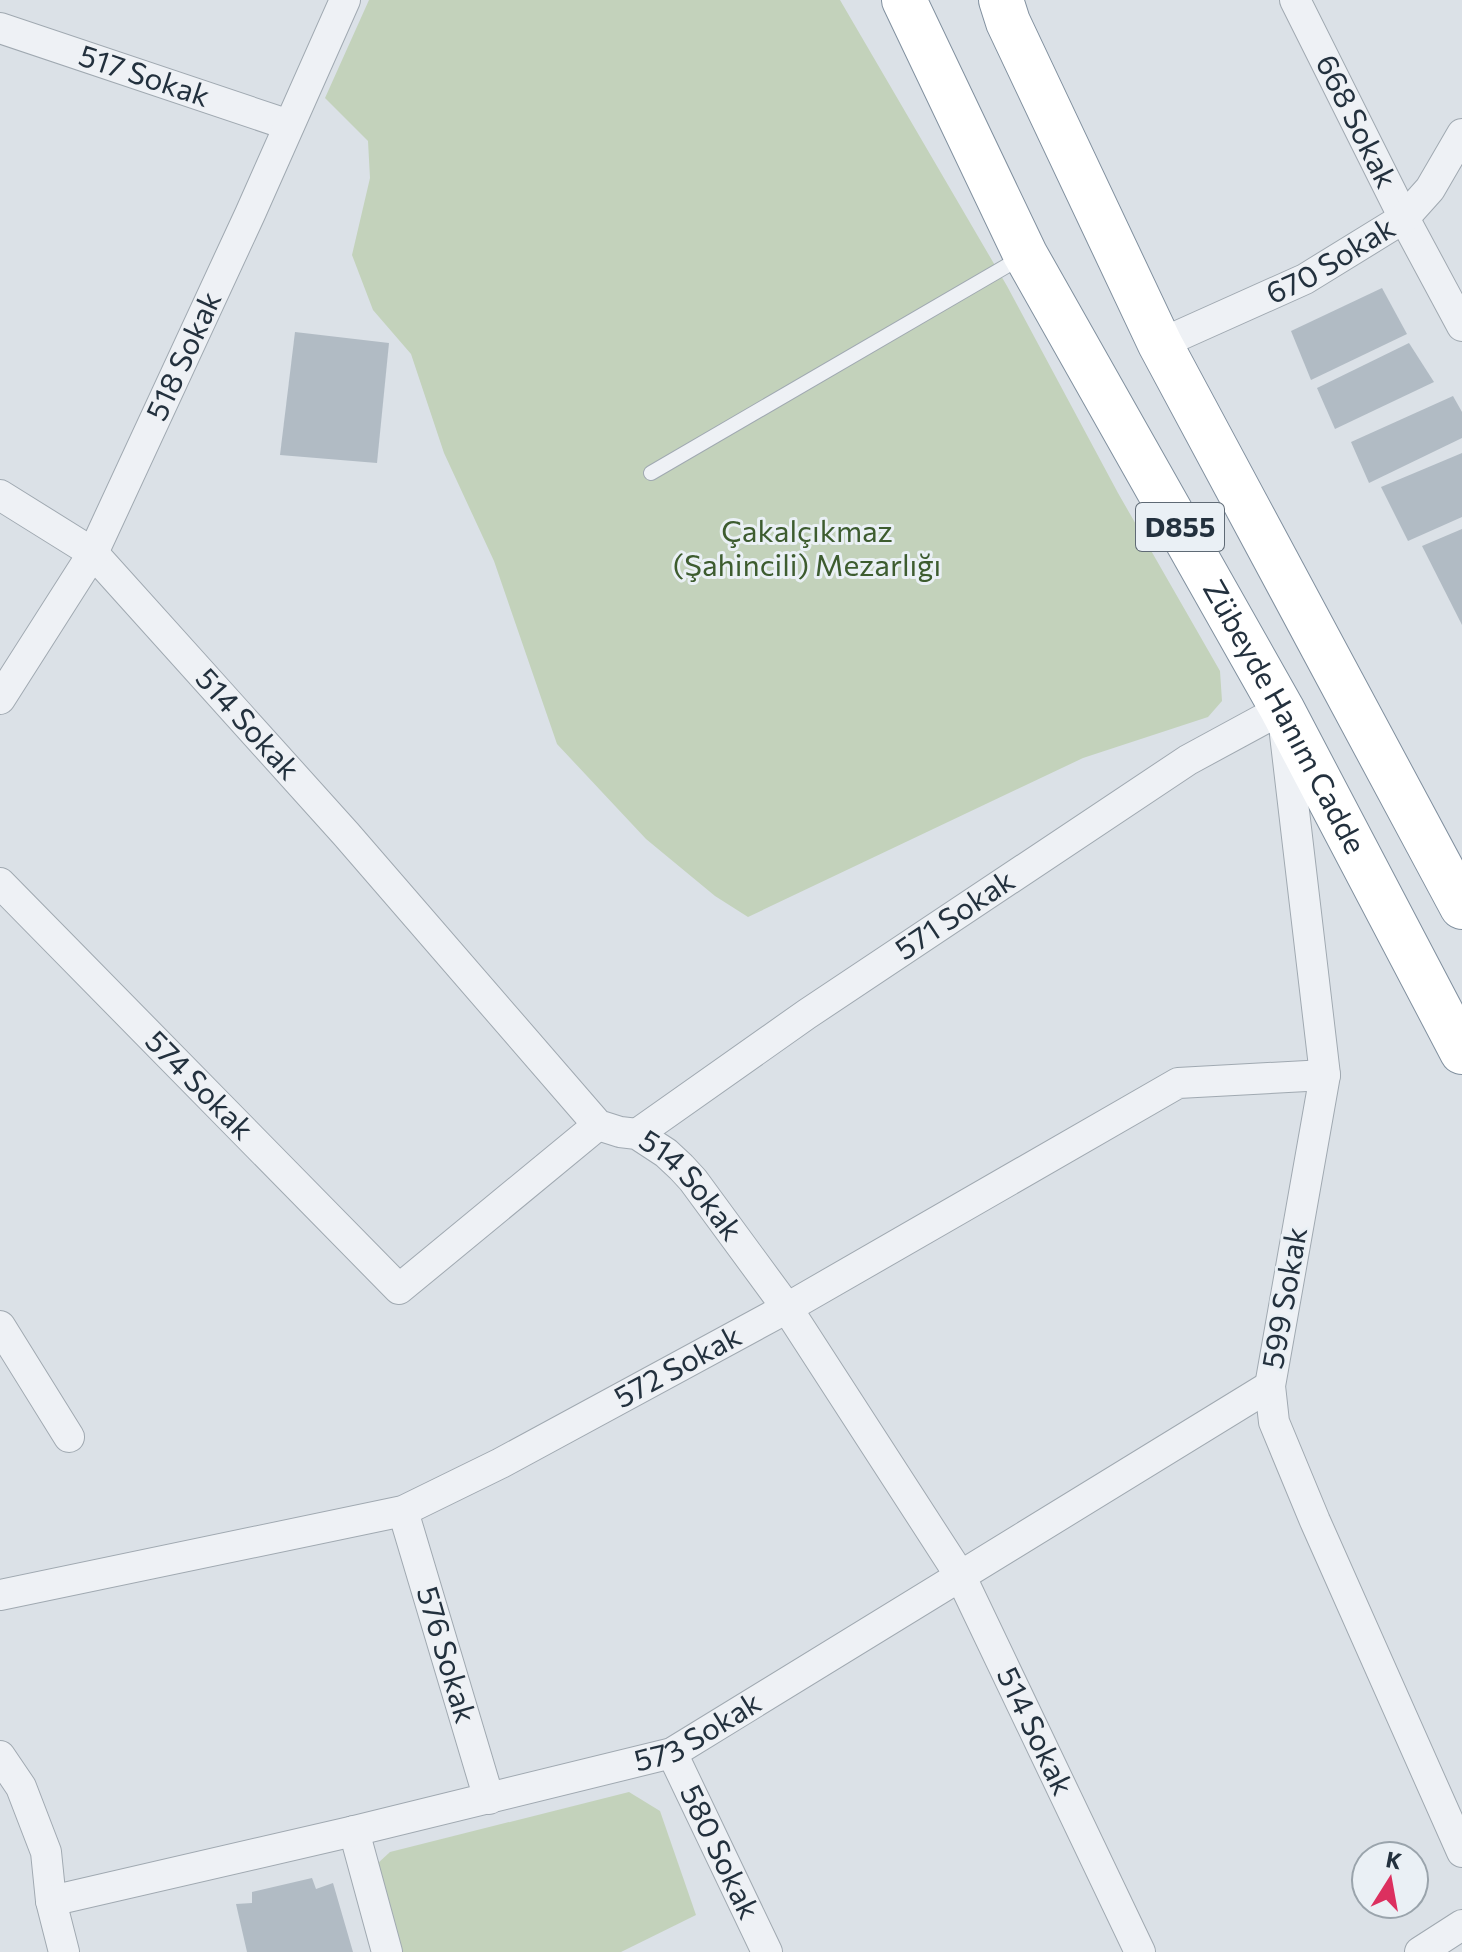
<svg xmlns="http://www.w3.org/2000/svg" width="1462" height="1952" font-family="Commissioner,sans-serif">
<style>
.green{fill:#c3d2bb}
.building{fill:#b1bbc4}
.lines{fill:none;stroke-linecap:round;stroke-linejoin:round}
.service-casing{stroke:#a0a9b1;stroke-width:16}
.minor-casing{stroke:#a0a9b1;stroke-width:32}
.trunk-casing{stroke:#81909f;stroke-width:46}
.service{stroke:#eef1f5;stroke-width:14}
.minor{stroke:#eef1f5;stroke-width:30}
.trunk{stroke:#fff;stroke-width:44}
.labels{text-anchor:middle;stroke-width:6;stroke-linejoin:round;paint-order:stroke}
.shield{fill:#eaf0f5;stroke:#5f6a75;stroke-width:2}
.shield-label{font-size:28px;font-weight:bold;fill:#23313e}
.street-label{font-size:30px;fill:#23313e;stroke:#eaf0f5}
.park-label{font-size:30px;fill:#3d5c2f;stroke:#eaf0f5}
</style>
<rect width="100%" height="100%" fill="#dbe1e7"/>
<g class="green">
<path d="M369,0H840L1007,286L1118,493L1220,671L1222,701L1208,717L1083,758L748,917L715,896L646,839L557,744L494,561L444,453L411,354L373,310L352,255L370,178L368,141L325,98Z"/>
<path d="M629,1792L660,1811L696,1915L621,1952H403L377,1864L390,1852Z"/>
</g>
<g class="building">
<path d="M1382,288L1407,334L1311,380L1291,331Z"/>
<path d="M295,332L389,343L377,463L280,455Z"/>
<path d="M1409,343L1434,382L1335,429L1317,388Z"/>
<path d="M1453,396L1462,412V438L1369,483L1351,442Z"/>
<path d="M1462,453V517L1408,541L1381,487Z"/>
<path d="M1462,529V625L1422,546Z"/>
<path d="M312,1878L316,1889L333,1883L353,1952H247L236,1904L252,1903V1892Z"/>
</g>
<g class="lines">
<defs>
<path id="service" d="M651,473L1022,257"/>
<g id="minor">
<path id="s1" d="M1295,0L1404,218L1462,326"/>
<path id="s2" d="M0,28L289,125"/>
<path id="s3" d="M1160,344L1305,279L1404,218L1430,189L1462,134"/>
<path id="s4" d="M0,495L93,553L346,834L598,1125L620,1132L637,1134L666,1153L681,1167L693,1180L787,1308L961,1577L1140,1952"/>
<path id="s5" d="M0,699L93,553L250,214L345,0"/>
<path id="s6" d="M0,883L399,1289L598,1125"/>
<path id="s7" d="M637,1134L807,1014L1188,760L1282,709L1325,1075L1270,1386L1274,1422L1315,1521L1462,1852"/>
<path d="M0,1326L69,1437"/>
<path id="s8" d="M403,1511L489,1799"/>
<path id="s9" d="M0,1595L403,1511L501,1463L787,1308L1178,1083L1325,1075"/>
<path id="s10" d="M672,1753L767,1952"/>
<path d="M0,1756L21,1787L46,1852L51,1901L64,1952"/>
<path d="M354,1831L387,1952"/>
<path id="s11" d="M51,1901L354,1831L672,1753L1270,1386"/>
<path d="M1420,1952L1462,1925"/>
</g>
<g id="trunk">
<path id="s12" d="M904,0L1025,254L1282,709L1462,1052"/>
<path d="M1001,0L1008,22L1160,344L1462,907"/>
</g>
</defs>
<use href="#service" class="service-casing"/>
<use href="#minor" class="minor-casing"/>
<use href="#trunk" class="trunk-casing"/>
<use href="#service" class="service"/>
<use href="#minor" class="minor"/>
<use href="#trunk" class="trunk"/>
</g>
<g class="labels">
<rect class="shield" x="1136" y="503" width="88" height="48" rx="6"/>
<g class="shield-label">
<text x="1180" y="537">D855</text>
</g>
<g class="street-label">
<text dy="10" stroke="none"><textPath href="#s2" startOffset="152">517 Sokak</textPath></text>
<text dy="10" stroke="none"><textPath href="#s1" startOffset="136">668 Sokak</textPath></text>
<text dy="10" stroke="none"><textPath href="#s3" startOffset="190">670 Sokak</textPath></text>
<text dy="10" stroke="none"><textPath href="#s5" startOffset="390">518 Sokak</textPath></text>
<text dy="10" stroke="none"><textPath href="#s12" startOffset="812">Zübeyde Hanım Cadde</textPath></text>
<text dy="10" stroke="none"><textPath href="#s4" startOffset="340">514 Sokak</textPath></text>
<text dy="10" stroke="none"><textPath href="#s7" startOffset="386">571 Sokak</textPath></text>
<text dy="10" stroke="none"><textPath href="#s6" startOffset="284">574 Sokak</textPath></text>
<text dy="10" stroke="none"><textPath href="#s4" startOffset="988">514 Sokak</textPath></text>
<text transform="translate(1285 1298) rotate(-80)" y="10">599 Sokak</text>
<text dy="10" stroke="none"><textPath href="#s9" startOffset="722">572 Sokak</textPath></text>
<text dy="10" stroke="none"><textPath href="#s8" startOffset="150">576 Sokak</textPath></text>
<text dy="10" stroke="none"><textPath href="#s11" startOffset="670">573 Sokak</textPath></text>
<text dy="10" stroke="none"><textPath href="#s4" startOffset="1636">514 Sokak</textPath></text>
<text dy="10" stroke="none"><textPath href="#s10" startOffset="110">580 Sokak</textPath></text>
</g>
<g class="park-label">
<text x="807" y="542">Çakalçıkmaz<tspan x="807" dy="34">(Şahincili) Mezarlığı</tspan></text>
</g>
</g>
<g transform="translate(1390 1880) rotate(11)"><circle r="38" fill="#eaf0f5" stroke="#9aa4ac" stroke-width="2"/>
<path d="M0-6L14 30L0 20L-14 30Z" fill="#dc305f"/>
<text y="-12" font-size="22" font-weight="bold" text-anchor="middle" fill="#23313e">K</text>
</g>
</svg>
